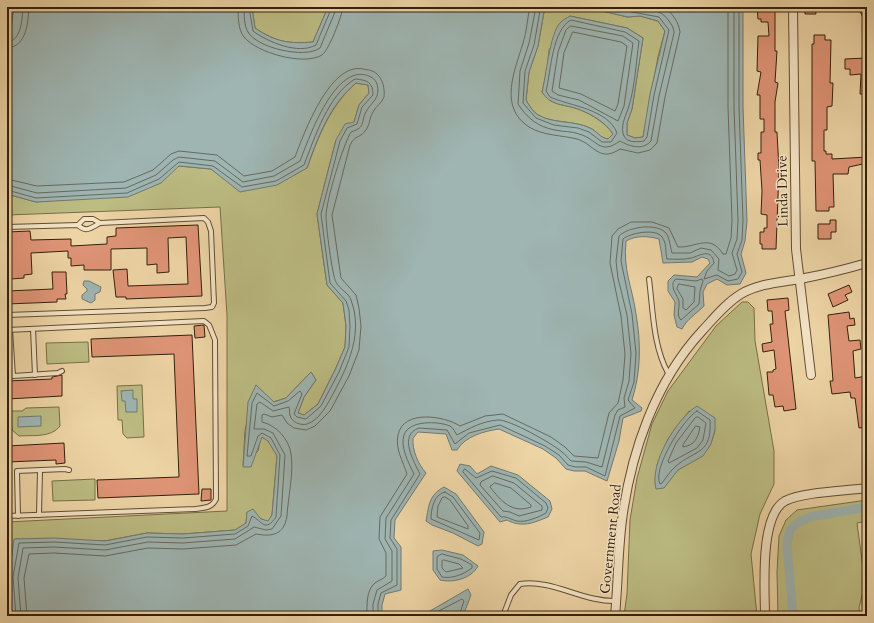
<svg xmlns="http://www.w3.org/2000/svg" width="874" height="623" font-family="Cardo,serif">
<style>
.green{fill:#bcbc83;stroke:#786e48;fill-rule:evenodd}
.water{fill:#9eb5b2;stroke:#737970}
.lines{fill:none;stroke-linecap:round;stroke-linejoin:round}
.shore{stroke:#686a60;stroke-width:1}
.canal{stroke:#9eb5b2;stroke-width:9}
.building{fill:#df9476;stroke:#33200e}
.service-casing{stroke:#624d34;stroke-width:6}
.minor-casing{stroke:#624d34;stroke-width:10}
.secondary-casing{stroke:#33200e;stroke-width:13}
.service{stroke:#f3e3c4;stroke-width:4}
.minor{stroke:#f3e3c4;stroke-width:8}
.secondary{stroke:#f3e3c4;stroke-width:11}
.labels{text-anchor:middle;stroke-width:3;stroke-linejoin:round;paint-order:stroke}
.street-label{font-size:14px;fill:#33200e;stroke:#f3e3c4}
</style>
<rect width="100%" height="100%" fill="#edd4a5"/>
<filter id="stains"><feTurbulence type="fractalNoise" baseFrequency=".005" numOctaves="4"/><feColorMatrix values="0 0 0 0 .2 0 0 0 0 .09 0 0 0 0 .02 0 0 0 .5 -.17"/></filter>
<radialGradient id="worn" r=".72"><stop offset=".6" stop-color="#630" stop-opacity="0"/><stop offset="1" stop-color="#630" stop-opacity=".3"/></radialGradient>
<g class="green">
<path d="M7,7H14L11,30L7,35Z"/>
<path d="M252,7H328L313,42C288,44 276,42 255,28Z"/>
<path d="M549,7H587L627,17L640,16L658,21L665,31L658,57L643,137L635,138L627,135V123L632,109L643,38L627,28L570,16L549,50L547,70L542,92C550,105 561,104 575,108C588,112 605,122 613,134L608,139C600,138 597,131 590,128C573,120 554,124 538,115C533,112 529,105 526,100L529,72L538,46L544,12Z"/>
<path d="M356,83L368,85L369,93L359,105L354,122L336,140L317,214L327,285L343,303L346,326L345,347L335,370L318,404L304,415L298,413L304,397L316,380L311,372L286,398L273,402L256,385L245,430L243,466L258,451L261,437L268,440L277,456L272,515L268,522L247,512L246,523L235,530L183,534L147,533L105,541L15,539L11,613L13,616H7V522L227,511V315L220,207L7,215V194L36,202L82,198L179,166L211,169L223,178L307,168C319,135 330,106 356,83Z"/>
<path d="M742,302H748L754,308L755,341L774,451V484L760,514L751,554L757,616H624L627,594L630,520L637,478L652,424L668,391L716,326ZM689,411L715,430C708,458 699,455 678,470L657,465L668,439Z"/>
<path d="M88,342L89,362L47,364L46,343Z"/>
<path d="M142,385L144,437L127,438L123,434L122,420H118L117,386Z"/>
<path d="M59,407L60,426C51,438 32,435 19,436L12,430L10,411H22L26,408Z"/>
<path d="M95,479V500L53,501L52,481Z"/>
<path d="M867,500V521L857,523L865,583L859,608L860,616H778L777,572L779,536L786,520L797,510Z"/>
</g>
<g class="water">
<path d="M14,7H252L255,28C275,42 290,44 313,42L328,7H549L544,12L538,46L529,72L526,100C529,105 533,112 538,115C554,124 573,120 590,128C597,131 600,138 608,139L613,134C606,122 588,112 575,108C561,104 550,105 542,92C546,77 550,33 560,23C562,20 567,18 570,16L627,28L643,38L632,109L627,123V135L635,138L643,137L650,94L665,31L658,21L640,16L628,17L584,7H743V107L747,221L745,241L741,254L746,273L740,284L727,285L717,279L707,284L703,292L704,306C696,314 687,319 682,329L677,327L674,315L675,302L668,291V281L674,275L697,277L710,263L708,259L702,257L692,262L663,263L659,239C648,236 637,235 626,241C623,271 632,286 636,314C641,343 641,372 632,400L642,408L641,411L623,418L619,441L607,481L585,471H574L566,469L556,458L543,449L499,429C485,431 465,436 457,450H452L446,434L418,432L413,438C412,450 418,464 426,473L395,520L394,538L401,547V590L385,594L382,605V616H13L11,613L9,577L14,539L54,538L105,541L147,533L183,534L235,530L246,523L247,512L253,509L261,519L268,521L272,515L277,456L268,441L262,437L251,467H243L248,402L256,385L274,402L286,398L311,372L316,380L304,397L298,413L304,415L318,404L335,370L345,347L346,326L343,303L327,285L317,214L336,140L345,124L354,122L359,105L369,93L368,85L356,83C330,105 318,136 307,168L277,185L240,192L211,169L179,166L161,183L128,197L36,202L7,194V35L11,30Z"/>
<path d="M84,281H89L101,287L100,292L95,294V300L91,303L82,299V295L87,291V289L83,285Z"/>
<path d="M133,390V399H137V412H126L125,401H122L121,391Z"/>
<path d="M697,406L715,418V430L711,444L703,456L678,470L664,488L656,489C649,464 676,419 697,406Z"/>
<path d="M41,416V426L18,427V417Z"/>
<path d="M460,464L470,466L477,474L491,466L518,475L550,501L552,509L548,517C533,523 522,528 507,520L500,522L457,471Z"/>
<path d="M444,487L456,494L484,532L482,544L478,546L453,533L432,525L426,521C429,505 429,495 444,487Z"/>
<path d="M442,550L463,555L478,566C471,579 453,583 440,580L433,570V551Z"/>
<path d="M468,589L471,595L463,616H407L423,615Z"/>
</g>
<g class="lines">
<g class="shore">
<path d="M238,7C238,15 238,30 244,37C257,53 304,66 322,55C329,50 342,16 343,7"/>
<path d="M244,7C244,14 244,26 248,32C257,48 305,59 320,48L337,7"/>
<path d="M249,7L253,31C268,42 298,55 316,45L332,7"/>
<path d="M530,7C527,19 527,32 523,43C515,70 498,107 529,127C544,136 561,135 577,139C594,144 599,163 620,149L638,153L650,150L657,143L665,97L680,32C679,23 672,12 664,7"/>
<path d="M536,7L529,43L520,71L518,104C527,118 538,127 555,130C563,132 572,131 579,134C598,139 599,156 620,141C629,146 642,151 651,141L659,96L674,33C674,28 672,25 669,21C659,6 642,10 626,7"/>
<path d="M543,7L540,11L534,45L525,71L523,103L536,118L554,125L578,128L589,132L602,142H611L617,133C608,109 570,106 550,97L546,91C551,71 552,30 571,20L625,32L639,41C636,63 635,88 628,109C625,117 620,128 624,136C627,143 638,142 644,141L647,137L654,95L669,30L659,17L605,7"/>
<path d="M571,26L623,36L633,43L624,106L618,121L579,100L558,95L552,91L558,52L566,30Z"/>
<path d="M573,32L621,42L627,46L618,104L615,111L581,94L559,88L564,53Z"/>
<path d="M7,42C22,41 22,18 23,7"/>
<path d="M7,48C27,47 28,22 29,7"/>
<path d="M7,179L37,186L124,182L153,170L171,154L179,151L217,155L244,176L272,171L295,157C304,133 330,62 363,69C368,70 373,70 377,74C383,79 385,90 384,97C382,103 376,106 373,112C369,118 370,126 365,131C359,139 356,134 350,145L332,215L341,278L356,295L359,308L361,326L359,350L349,376L330,411L315,426L306,430L294,428L287,423L282,415L272,417L264,414L262,415V422C276,425 289,439 291,454C294,471 288,498 287,516C284,535 272,537 256,534L236,545L183,549L148,548L105,556L54,553L29,554L24,578L27,616"/>
<path d="M7,185L37,193L126,188L156,175L173,160L179,157L215,161L243,182L274,176L300,161C309,138 336,59 371,77C378,80 379,90 377,96C375,101 370,105 367,110C360,121 367,127 351,132C343,145 326,201 326,216C326,226 332,275 336,282C339,289 349,293 351,300C363,332 349,364 334,392C328,403 320,420 307,424C301,426 291,422 290,415C289,412 290,410 289,407L273,411L260,402L257,404L254,429H264L273,433L285,455L281,516L272,529L266,530L254,527L235,539L183,543L148,542L105,550L54,547L23,548L18,578L21,616"/>
<path d="M7,190L36,198L127,193L159,179L179,162L213,166L242,187L276,181L304,165C315,137 328,95 355,79C367,80 373,82 373,95L362,107L357,124L347,128L340,141L321,214L330,283L346,301L349,310L350,326L349,347L339,372L321,406L306,419L297,417L294,414L302,394L300,391L288,401L274,406L257,393L252,403L247,456H251L258,436L262,433L271,438L280,455L276,517C265,533 262,521 252,516L248,526L235,534L183,538L147,537L105,545L54,542L19,543L13,577L16,616"/>
<path d="M676,279L696,281L702,279L703,281L700,291L699,304L681,320C676,315 680,308 679,301C677,294 672,291 673,283Z"/>
<path d="M679,284L695,287L694,302L686,310L683,308V299L677,289Z"/>
<path d="M697,411L710,420C712,455 696,449 676,466C670,471 666,478 662,483L660,484C652,469 683,419 697,411Z"/>
<path d="M698,417L706,423L703,440L697,448L669,463L668,461L676,443L695,418Z"/>
<path d="M696,426L700,427C698,438 695,445 683,447V445Z"/>
<path d="M465,469L476,478L492,471L516,478L546,503L548,508L546,513C539,517 525,523 517,521C511,520 508,516 501,517L463,472Z"/>
<path d="M493,476L514,483L542,506V510L519,516L510,512L503,511L480,485L481,482Z"/>
<path d="M495,483L511,488L531,505V507C512,514 501,501 490,487Z"/>
<path d="M445,492L453,497L480,533L479,540L431,519C431,509 434,494 445,492Z"/>
<path d="M445,497L450,500L468,526V529L437,517L438,506L442,498Z"/>
<path d="M442,554L461,559L472,565V568C464,574 453,579 442,577L437,569V557Z"/>
<path d="M444,560L459,564L463,568L446,572L442,568V561Z"/>
<path d="M367,616C367,605 366,590 375,583C379,580 383,579 386,576V553L379,539L380,517L407,474C403,461 395,449 398,435C403,409 445,416 460,426L485,416L503,414L551,437L565,447L574,456L598,458L609,413L618,403L623,380L625,354L621,316L610,263L612,236L618,229L631,222H652L669,228L678,247C696,248 710,233 723,254H726L731,238L732,220L728,107V7"/>
<path d="M373,616V604L377,590L392,581V551L385,539L386,518L414,474C409,464 400,447 404,435C409,420 438,421 450,426C454,428 455,433 457,435C470,428 483,421 498,420C509,419 553,444 562,452C565,454 568,458 571,461L586,462L602,467L615,415L618,410L625,407L624,398L629,381L631,353L627,315L618,278L616,261L619,236C628,227 655,223 665,232C670,237 670,247 672,253H690L701,248L711,250L719,259L718,270L729,276L735,274L737,270L732,253L737,239L738,221L734,107V7"/>
<path d="M378,616V604L381,593L397,585V549L390,538L391,520L420,474C414,462 398,435 419,428L447,430L455,444L469,433L500,425L545,446L559,455L568,465L575,467H586L605,476L620,416L635,408L628,400L634,382L636,353L632,314L621,261L623,239C630,233 656,228 662,237C667,243 665,252 667,259C674,259 684,260 691,258C700,256 711,247 714,263L707,271L704,279L717,275L728,281L738,279L742,272L737,254L742,240L743,221L739,107V7"/>
<path d="M429,616L462,599L464,601L459,616"/>
</g>
<path class="canal" d="M793,616L787,544L790,530L797,523L810,517L867,507"/>
</g>
<g class="building">
<path d="M757,7H775V51H777L775,82L778,83L775,102V132H777L779,170L776,249H762V244H760V232H764V228H767V215L761,214L762,191L760,160H758V153H761V132H764V119H760V95H757L761,72L757,71L758,36H769L768,22H761V19H758Z"/>
<path d="M805,7H815L816,14H805Z"/>
<path d="M814,35H825V40H831L830,83H833L832,106L827,107V130H824V151H826V154H832V159L867,157V163L849,167L848,174H833L834,207H829V211H816L815,161H812V44H814Z"/>
<path d="M867,58V94H860L861,74L850,75V69H845V59Z"/>
<path d="M830,220H836V232H831V239H818V224H830Z"/>
<path d="M198,225L202,296L126,299V297H116L113,270L127,269L128,286L188,284L186,237L168,238L169,272L157,273V264L147,265V248L111,249V270H84V265L71,266V258H68V251L31,253L32,274L24,275V278L11,279L10,245H7V232L30,231L31,240L71,239V246L107,244V237L116,236V228Z"/>
<path d="M52,272H66L67,294H65L66,299H57V302L7,304V291L53,289Z"/>
<path d="M849,285L852,292L845,295L848,300L833,307L828,294Z"/>
<path d="M788,298L789,310L785,311L796,409L784,411L783,406L775,407L773,395H769L767,372H773V370L776,369L774,350L763,352L762,344L772,342L770,324H773L772,311H768L767,300Z"/>
<path d="M849,312L850,319L854,318L855,325L847,326L849,341L860,340L861,349L853,351L855,378L867,376V427L859,428L855,398H851L850,392L832,394L830,381H833L828,315Z"/>
<path d="M204,325L205,337L195,338L194,326Z"/>
<path d="M192,335L199,494L98,498L97,480L179,477L174,354L92,357L91,339Z"/>
<path d="M62,375V396L7,399V381L52,379V377Z"/>
<path d="M64,443L65,463L56,464V460L7,462V446Z"/>
<path d="M202,489H211V500L201,501Z"/>
</g>
<g class="lines">
<defs>
<g id="service">
<path d="M78,225L84,219H93L100,223"/>
<path d="M7,227L78,225C86,233 91,228 100,223L204,218L208,222L211,231L214,303L212,307L205,308L7,315"/>
<path d="M649,279C653,310 653,346 668,373"/>
<path d="M33,329L35,375"/>
<path d="M7,330L204,321L209,325L215,340L216,499C212,508 204,508 195,509L7,516"/>
<path d="M10,330L13,376L58,373L62,371"/>
<path d="M39,515L40,470"/>
<path d="M18,516L17,471L65,469L69,470"/>
<path d="M503,616L511,595L520,584C552,579 583,602 616,601"/>
</g>
<g id="minor">
<path d="M793,7L796,249L811,375"/>
<path d="M615,616C618,584 618,551 622,520C631,452 655,382 702,331C714,318 726,303 741,294C759,283 785,282 805,278C826,274 846,269 867,263"/>
<path d="M765,616C765,590 759,516 785,501C802,492 846,491 867,488"/>
</g>
<path id="secondary" d="M865,7L867,12"/>
</defs>
<use href="#service" class="service-casing"/>
<use href="#minor" class="minor-casing"/>
<use href="#secondary" class="secondary-casing"/>
<use href="#service" class="service"/>
<use href="#minor" class="minor"/>
<use href="#secondary" class="secondary"/>
</g>
<g class="labels">
<g class="street-label">
<text transform="translate(782 191) rotate(-91)" y="5">Linda Drive</text>
<text transform="translate(610 539) rotate(-84)" y="5">Government Road</text>
</g>
</g>
<rect width="874" height="623" fill="none" stroke="#edd4a5" stroke-width="24"/>
<rect x="8" y="8" width="858" height="607" fill="none" stroke="#33200e" stroke-width="2"/>
<rect x="12" y="12" width="850" height="599" fill="none" stroke="#33200e"/>
<rect width="100%" height="100%" filter="url(#stains)"/>
<rect width="100%" height="100%" fill="url(#worn)"/>
</svg>
